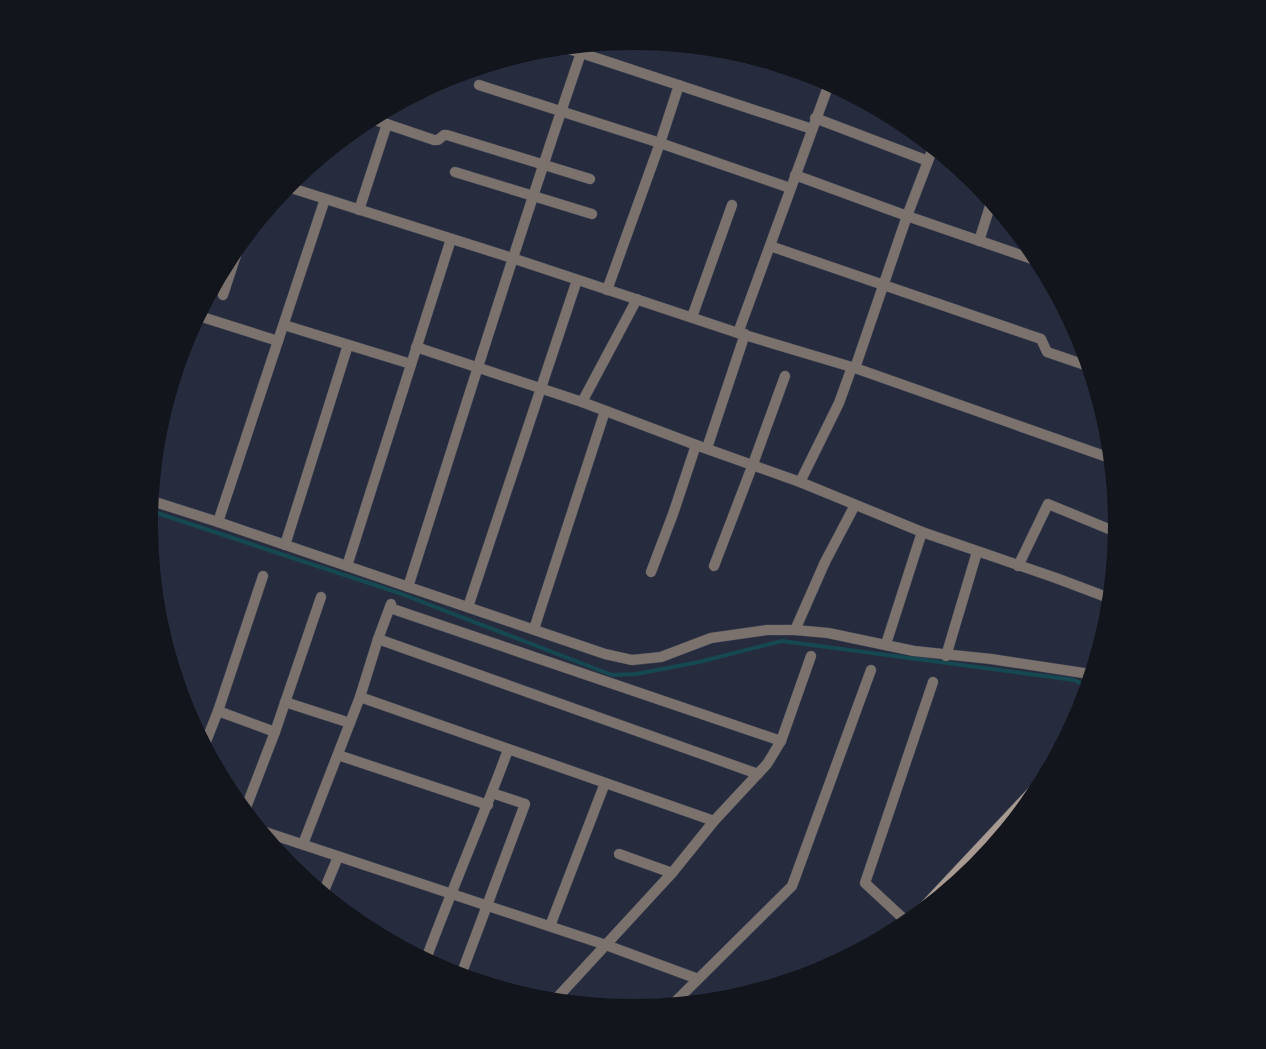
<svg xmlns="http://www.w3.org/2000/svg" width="1266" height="1049" font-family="Cabin,sans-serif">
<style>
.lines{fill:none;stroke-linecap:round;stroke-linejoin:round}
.stream{stroke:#154851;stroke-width:4}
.street-casing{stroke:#424757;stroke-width:11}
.secondary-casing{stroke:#424757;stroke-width:11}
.street{stroke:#7c726d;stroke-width:10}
.secondary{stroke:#a89a91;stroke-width:10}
</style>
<rect width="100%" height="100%" fill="#262c3d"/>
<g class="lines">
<path class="stream" d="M151,511L399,593L612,675L636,674L699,662L782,641L1074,680L1087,686"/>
<defs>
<g id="street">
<path d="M566,48L812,129"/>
<path d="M479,85L660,143L790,188"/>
<path d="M815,118L928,161"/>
<path d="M372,119L434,140H438L444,135H447L590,179"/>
<path d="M455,172L592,214"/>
<path d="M795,175L907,216L1038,261"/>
<path d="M288,187L512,258L738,333L855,368L1110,458"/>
<path d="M325,199L218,522L605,654L632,660L661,657L711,638L767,630H795L828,633L914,651L991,659L1090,674"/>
<path d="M359,210L387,124"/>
<path d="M979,241L991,203"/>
<path d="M770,246L1041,339L1047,352L1088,366"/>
<path d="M607,290L660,143L679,85"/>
<path d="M223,295L239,246"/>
<path d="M199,316L278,341"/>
<path d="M692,317L732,205"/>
<path d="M284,325L411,364"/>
<path d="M738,333L829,84"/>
<path d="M416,347L582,402L696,445L800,482L922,532L1056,578L1109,598"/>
<path d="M855,368L907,216L933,148"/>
<path d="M582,402L637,299"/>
<path d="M707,448L745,334"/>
<path d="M800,482L839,403L852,367"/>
<path d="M152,501L218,522"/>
<path d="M285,545L348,345"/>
<path d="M347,566L451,239"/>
<path d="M714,566L753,464L785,376"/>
<path d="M1018,566L1048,504L1116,532"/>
<path d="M651,572L673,514L696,445"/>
<path d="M408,587C465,409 520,230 581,53"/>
<path d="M468,607L577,280"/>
<path d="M390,608L781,741L767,764L714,821L672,873L555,1000"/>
<path d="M534,629L605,411"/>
<path d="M795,630L825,562L855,505"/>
<path d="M378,639L758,774"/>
<path d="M886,644L922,532"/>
<path d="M946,656L977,552"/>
<path d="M360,697L714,821"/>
<path d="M285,702L350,723"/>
<path d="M218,711L263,576"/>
<path d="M781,741L811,656"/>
<path d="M205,744L218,711L275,732L321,597"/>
<path d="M338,755L488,805"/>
<path d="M245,810L275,732"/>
<path d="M262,831L606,945L698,979"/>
<path d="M303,844L360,697L378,639L391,604"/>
<path d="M619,854L672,873"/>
<path d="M323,893L338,857"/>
<path d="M907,922L865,883L933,682"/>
<path d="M550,926L605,783"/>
<path d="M426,959C452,889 482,820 508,750"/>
<path d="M461,975L525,804L492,793"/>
<path d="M673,1004L792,886L871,670"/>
</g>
<path id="secondary" d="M919,912L1039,784"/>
</defs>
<use href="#street" class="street-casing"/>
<use href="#secondary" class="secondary-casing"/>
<use href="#street" class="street"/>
<use href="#secondary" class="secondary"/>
</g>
<path d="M0 0H1266V1049H0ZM632 50H634A474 474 0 0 1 1108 524V525A474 474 0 0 1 634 999H632A474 474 0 0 1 158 525V524A474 474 0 0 1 632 50Z" fill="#12151c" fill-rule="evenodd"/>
</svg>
